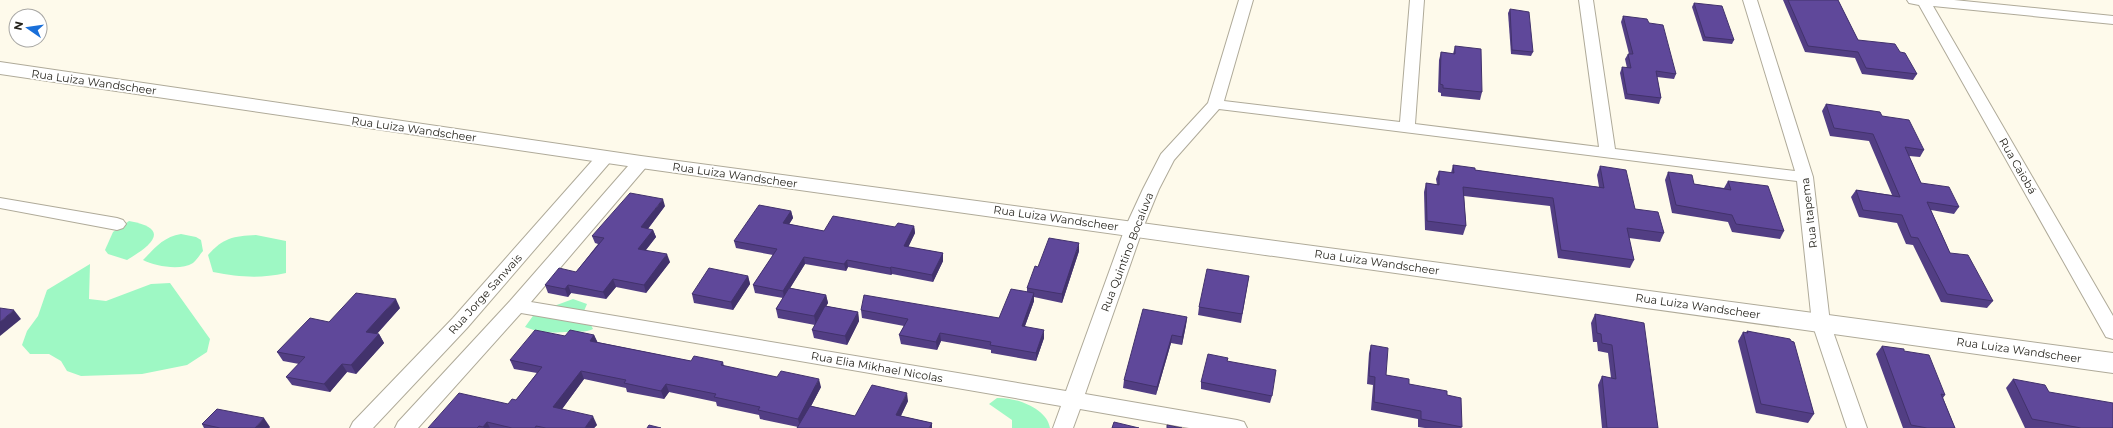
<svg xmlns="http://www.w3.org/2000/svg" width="2113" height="428" font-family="Montserrat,sans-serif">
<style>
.green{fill:#9ef8c4}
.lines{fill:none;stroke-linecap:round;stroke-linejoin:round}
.minor-casing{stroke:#afaa99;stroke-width:2}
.secondary-casing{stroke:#afaa99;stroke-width:2}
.minor{fill:#fff;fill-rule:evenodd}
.secondary{fill:#fff;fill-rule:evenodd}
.wall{fill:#523e84}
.shaded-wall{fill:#42326c}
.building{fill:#5f489a;stroke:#42326c}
.labels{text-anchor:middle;stroke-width:4;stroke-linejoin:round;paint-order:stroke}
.street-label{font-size:11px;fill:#25231c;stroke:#fff}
</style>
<rect width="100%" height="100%" fill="#fefaeb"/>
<g class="green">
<path d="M129,221C173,229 150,246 127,260L108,254L105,250L113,232Z"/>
<path d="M181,234L196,237L201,240L203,251C200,254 197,260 193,263C180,271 155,266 143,260C155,248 163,237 181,234Z"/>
<path d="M256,235L286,241V273C258,279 240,277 213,272L208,255C223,238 233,236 256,235Z"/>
<path d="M90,264L89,299L106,301L151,284L170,283L210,339L207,352L187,365L142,374L81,376L67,371L61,361L49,354H30L22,345L27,331L38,316L47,290Z"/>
<path d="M573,299L587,304L584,311L593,329C584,333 580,331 571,332C550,332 546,335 525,327L535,313Z"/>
<path d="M997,398C1015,397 1047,408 1050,428H1012V420L989,404Z"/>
</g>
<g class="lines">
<defs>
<g id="minor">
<path d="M1239,0H1253L1224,101L1400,122L1410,0H1424L1415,124L1599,147L1579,0H1593L1615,149L1795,171L1743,0H1757L1813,177L1830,323L1867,428H1847L1812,323L1797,181L1219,109L1174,160L1159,189L1143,228L1085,394L1237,420L1244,422L1247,428H1189L1080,409L1073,428H1053L1061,406L521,313L418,428H395L398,422L510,301L635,158H647L649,162L647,166L531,302L1066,391L1125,228L1143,189L1161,154L1208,103Z"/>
<path d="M1907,0H1954L2113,16V24L1933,6L2113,316V339L2106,337L1919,5L1909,3Z"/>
<path d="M605,152L611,153L613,157L611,161L467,328L373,428H350L353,422L453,318L599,153Z"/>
<path d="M0,198L117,218L123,220L126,224L123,228L117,230L0,208Z"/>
</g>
<path id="secondary" d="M0,62L641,156L2113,353V373L641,168L0,74Z"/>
</defs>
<use href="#minor" class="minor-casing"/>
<use href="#secondary" class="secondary-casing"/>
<use href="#minor" class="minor"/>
<use href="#secondary" class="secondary"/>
</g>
<g class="wall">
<path d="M1783,0H1838L1858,40L1900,52L1917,74L1913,80L1862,74L1855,58L1805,52Z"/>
<path d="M1694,3L1734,40L1732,44L1703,41L1692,7Z"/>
<path d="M1510,9L1533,52L1531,56L1511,54L1508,13Z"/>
<path d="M1623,16L1649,23L1676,74L1674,79L1657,77L1661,98L1659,104L1625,99L1620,73L1622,67L1627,68L1625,59L1628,54H1629L1621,22Z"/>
<path d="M1455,46L1482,92L1480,100L1441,96V93L1438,92L1439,60L1441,52L1453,54Z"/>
<path d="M1826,104L1882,116L1924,150L1920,157L1909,156L1921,183L1959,207L1954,214L1931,210L1950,253L1993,301L1987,308L1941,302L1913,245L1906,244L1897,223L1859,217L1851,197L1856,190L1892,195L1869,141L1830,136L1822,111Z"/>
<path d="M1453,165L1475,170L1599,187L1597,175L1600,166L1635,209L1664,233L1660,242L1629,238L1634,260L1630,268L1558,258L1550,206L1464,196L1466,226L1463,235L1425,230L1424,192L1426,183L1437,185L1436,179L1439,171L1451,173Z"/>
<path d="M1668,172L1694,184L1724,188L1728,181L1784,231L1780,239L1732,232L1728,222L1672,213L1665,180Z"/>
<path d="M665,206L648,229L653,230L656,237L646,250L670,262L646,293L616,287L606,299L571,293L568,297L548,293L545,285L576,272L598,244L595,243L592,236Z"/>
<path d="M791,211L793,218L789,224L824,231L914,226L915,233L908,247L943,253V261L933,282L892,274L891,275L848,267L846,271L805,264L790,288L826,295L828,303L826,306L858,312L859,321L847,345L814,338L812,330L815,325L778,318L776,309L783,298L755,293L753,285L773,255L736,248L734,241Z"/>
<path d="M1079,251L1062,303L1034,297V301L1025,326L1044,338L1036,361L991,353V350L941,341L937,350L901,344L899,335L904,326L862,318L861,310L999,318L1027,292V288L1038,267Z"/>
<path d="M748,276L750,284L733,310L694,303L692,294Z"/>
<path d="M1249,276L1241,323L1198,315L1199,307Z"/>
<path d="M400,308L377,334H379L384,343L356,374L347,372L330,392L292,385L286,377L299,364L283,361L277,352L329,322Z"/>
<path d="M1595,314L1658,428H1602L1598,385L1602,376L1611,378L1608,353L1598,351L1597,342H1593L1591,323Z"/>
<path d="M1187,317L1186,325L1182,345L1171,343L1156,395L1123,388L1124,380Z"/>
<path d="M1747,331L1791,341L1814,414L1808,423L1756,413L1738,341L1743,332L1746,333Z"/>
<path d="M594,335L597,342L691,361L723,362L724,366L821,387L811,406L855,416L908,401L901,416L932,423V428H797L798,427L760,419L759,415L717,406L716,402L669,392L664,399L627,392L626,388L584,379L562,409L597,425L594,428H428L508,404L516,400L537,373L514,369L510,360Z"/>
<path d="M1371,345L1386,375L1409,384L1447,395L1462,427L1461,428H1425L1418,427V419L1371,410L1373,385L1367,384L1369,353Z"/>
<path d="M1882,346L1945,395L1943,398L1955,428H1903L1876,354Z"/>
<path d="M1227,361L1272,396L1270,403L1201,389V382Z"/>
<path d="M2013,379L2049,392L2113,428H2025L2006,388Z"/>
<path d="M202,424L270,427L269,428H204Z"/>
</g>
<g class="shaded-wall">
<path d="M663,199L665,206L643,235L641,227Z"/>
<path d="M791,211L793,218L785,231L783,223Z"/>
<path d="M914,226L915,233L905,254L904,246Z"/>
<path d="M653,230L656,237L641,256L638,249Z"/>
<path d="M1079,243V251L1062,303V294Z"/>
<path d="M943,253V261L933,282L932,275Z"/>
<path d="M667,254L670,262L646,293L644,285Z"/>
<path d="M804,257L805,264L784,298L783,291Z"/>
<path d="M847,260L848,267L846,271L844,264Z"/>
<path d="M891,267L892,274L891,275L890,268Z"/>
<path d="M748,276L750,284L733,310L731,302Z"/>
<path d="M613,279L616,287L606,299L603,292Z"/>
<path d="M568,285L571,293L568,297L565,289Z"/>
<path d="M1034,293V301L1022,334V326Z"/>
<path d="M826,295L828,303L816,325L814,316Z"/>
<path d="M396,299L400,308L371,340L366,332Z"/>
<path d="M14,310L21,319L0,336V322Z"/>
<path d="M858,312L859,321L847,345L845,336Z"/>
<path d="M1187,317L1186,325L1182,345V337Z"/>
<path d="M1044,330V338L1036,361V353Z"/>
<path d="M940,333L941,341L937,350L936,342Z"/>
<path d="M379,334L384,343L356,374L351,365Z"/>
<path d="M594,335L598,343L590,341Z"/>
<path d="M1172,335L1171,343L1156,395L1157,387Z"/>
<path d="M342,364L347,372L330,392L324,384Z"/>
<path d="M581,371L584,379L557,416L553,407Z"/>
<path d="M819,379L821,387L800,427L798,419Z"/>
<path d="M666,384L669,392L664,399L661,391Z"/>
<path d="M907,393L908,401L897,423L896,415Z"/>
<path d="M593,416L597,425L594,428H585Z"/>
<path d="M264,418L270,427L269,428H255Z"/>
<path d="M487,422L490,428H484L483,427Z"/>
<path d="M932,423V428H929Z"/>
</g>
<g class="building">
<path d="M1788,0H1838L1858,40L1895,44L1900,52L1905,53L1917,74L1866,68L1858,52L1808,46Z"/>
<path d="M1694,3L1722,6L1734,40L1705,37Z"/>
<path d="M1510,9L1529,12L1533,52L1512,50Z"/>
<path d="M1623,16L1647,19L1649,23L1663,25L1676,74L1656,71L1661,98L1627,94L1622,67L1631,68L1628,54H1633Z"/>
<path d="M1455,46L1481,49L1482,92L1443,88V85L1440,84L1441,52L1455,54Z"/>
<path d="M1826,104L1880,112L1882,116L1909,120L1924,150L1905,147L1921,183L1949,187L1959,207L1927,202L1950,253L1968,255L1993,301L1947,294L1918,238L1911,237L1902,215L1863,210L1856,190L1900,197L1873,134L1834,128Z"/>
<path d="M1453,165L1475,168V170L1604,188L1600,166L1626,170L1635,209L1658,212L1664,233L1627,228L1634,260L1561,250L1553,198L1463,187L1466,226L1427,221L1426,183L1439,185V171L1454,173Z"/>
<path d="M1668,172L1692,175L1694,184L1731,190L1728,181L1768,186L1784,231L1736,224L1732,215L1676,205Z"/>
<path d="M630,193L663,199L641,227L653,230L638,249L667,254L644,285L613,279L603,292L568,285L565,289L545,285L559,268L576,272L604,238L592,236Z"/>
<path d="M759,205L791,211L783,223L824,231L833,216L895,227L898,223L914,226L904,246L943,253L932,275L891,267L890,268L847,260L844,264L804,257L783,291L753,285L777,249L734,241Z"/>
<path d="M1049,238L1079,243L1062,294L1027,288L1035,266L1038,267Z"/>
<path d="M709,268L748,276L731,302L692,294Z"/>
<path d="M1207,269L1249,276L1242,314L1199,307Z"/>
<path d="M789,288L826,295L814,316L776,309Z"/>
<path d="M1011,289L1034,293L1022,326L1044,330L1036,353L990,345L991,342L940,333L936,342L899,335L908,319L861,310L864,295L999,318Z"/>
<path d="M356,293L396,299L366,332L379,334L351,365L342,364L324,384L286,377L305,357L277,352L310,318L329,322Z"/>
<path d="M825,306L858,312L845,336L812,330Z"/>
<path d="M0,308L14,310L0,322Z"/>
<path d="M1143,309L1187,317L1182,337L1172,335L1157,387L1124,380Z"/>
<path d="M1595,314L1644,323L1658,428H1607L1602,376L1616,379L1612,345L1602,343L1601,334L1597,333Z"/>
<path d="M535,330L565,336L570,330L594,335L590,341L691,361L694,356L723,362L721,365L777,377L781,371L819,379L798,419L758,410L760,407L714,397L716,394L666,384L661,391L624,383L626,380L581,371L553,407L593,416L585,428H546L536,426L535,428H512L487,422L483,427L479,426L477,428H428L459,393L508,404L512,399L516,400L542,367L510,360Z"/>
<path d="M1747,331L1790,339L1791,341L1794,342L1814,414L1761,404L1743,332L1748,333Z"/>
<path d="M1371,345L1388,348L1386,375L1409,379V384L1447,391V395L1461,398L1462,427L1421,419V411L1374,402L1375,377L1369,376Z"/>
<path d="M1882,346L1904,349V351L1929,355L1945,395L1941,394L1955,428H1927L1911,425Z"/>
<path d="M1208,354L1228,358L1227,361L1276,370L1272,396L1201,382Z"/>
<path d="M2013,379L2045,385L2049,392L2113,403V428H2081L2032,419Z"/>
<path d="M872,385L907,393L896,415L932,423L929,428H797L810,406L855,416Z"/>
<path d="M217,409L264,418L255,428H220L202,424Z"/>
<path d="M1114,422L1139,428H1112Z"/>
<path d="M649,425L661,428H647Z"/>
<path d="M1167,425L1182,428H1167Z"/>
</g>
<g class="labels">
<g class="street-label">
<text transform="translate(94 82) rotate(8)" y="4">Rua Luiza Wandscheer</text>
<text transform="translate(414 129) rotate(8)" y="4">Rua Luiza Wandscheer</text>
<text transform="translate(2018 166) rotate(60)" y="4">Rua Caiobá</text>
<text transform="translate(735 175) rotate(8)" y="4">Rua Luiza Wandscheer</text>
<text transform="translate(1809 213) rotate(-97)" y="4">Rua Itapema</text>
<text transform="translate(1056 218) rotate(8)" y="4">Rua Luiza Wandscheer</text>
<text transform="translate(1127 252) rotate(-69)" y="4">Rua Quintino Bocaíuva</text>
<text transform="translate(1377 262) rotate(8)" y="4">Rua Luiza Wandscheer</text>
<text transform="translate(485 294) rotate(-48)" y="4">Rua Jorge Sanwais</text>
<text transform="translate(1698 306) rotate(8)" y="4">Rua Luiza Wandscheer</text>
<text transform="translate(2019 350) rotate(8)" y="4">Rua Luiza Wandscheer</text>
<text transform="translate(877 367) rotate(10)" y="4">Rua Elia Mikhael Nicolas</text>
</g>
</g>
<g transform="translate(28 28) rotate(283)"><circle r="19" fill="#ffffff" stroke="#a8a7a4"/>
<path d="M0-3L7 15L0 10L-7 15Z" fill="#196fd9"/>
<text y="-6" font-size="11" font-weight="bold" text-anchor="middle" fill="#25231c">N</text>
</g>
</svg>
